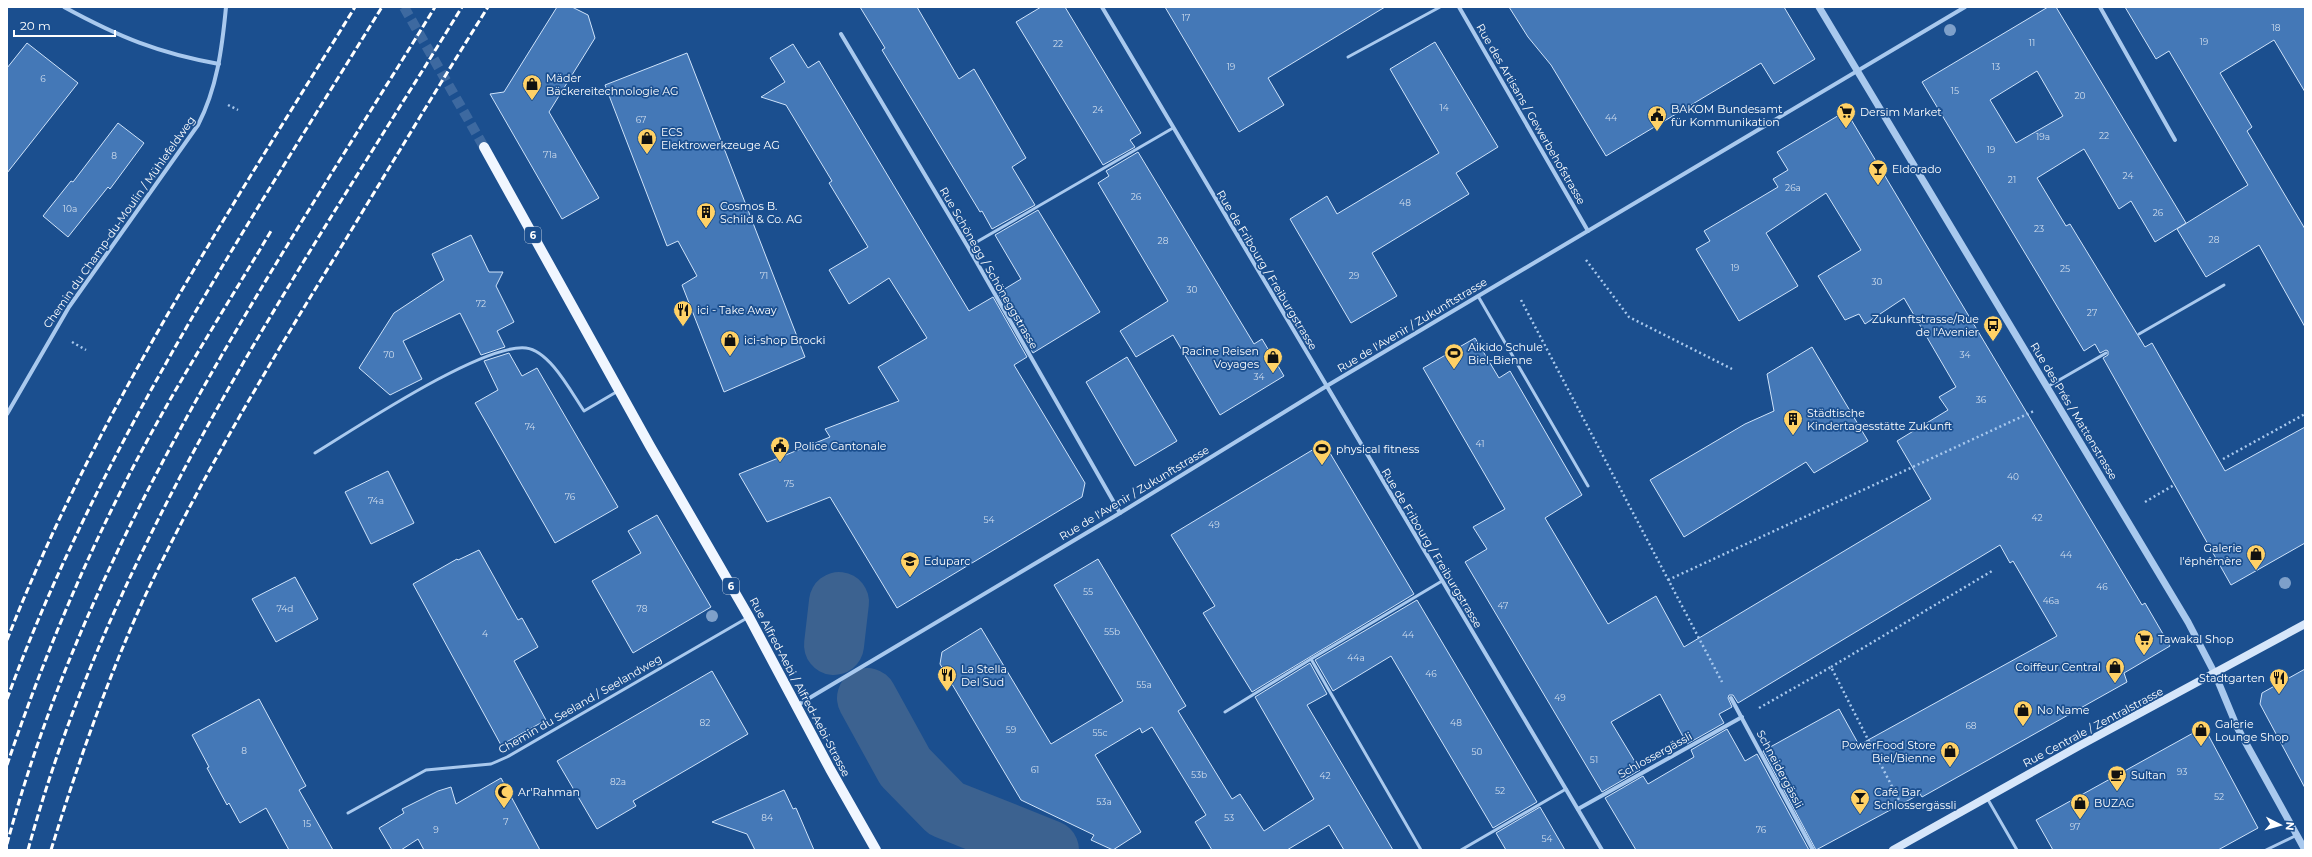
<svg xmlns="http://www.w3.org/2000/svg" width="2312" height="857" font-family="Montserrat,sans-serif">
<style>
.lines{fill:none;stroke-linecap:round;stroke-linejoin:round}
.river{stroke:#3c6290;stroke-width:60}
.building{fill:#4478b7;stroke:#cfe3fa;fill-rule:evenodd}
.primary-tunnel{stroke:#3d69a0;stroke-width:10;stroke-dasharray:10 5;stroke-linecap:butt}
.path{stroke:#a9c9ee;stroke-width:2.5;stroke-dasharray:2 3;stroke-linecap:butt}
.service{stroke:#a9c9ee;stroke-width:3}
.minor{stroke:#a9c9ee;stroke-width:4}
.tertiary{stroke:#a9c9ee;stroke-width:7}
.secondary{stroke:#d6e6fa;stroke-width:8}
.primary{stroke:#f0f6ff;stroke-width:10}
.rail{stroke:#fff;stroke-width:3;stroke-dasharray:7 3;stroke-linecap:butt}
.tree{fill:#7ea0ca}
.labels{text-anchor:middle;stroke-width:3.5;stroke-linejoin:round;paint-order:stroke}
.number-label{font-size:9px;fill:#d0dded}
.shield{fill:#1b4f8f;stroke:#bbcadd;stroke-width:1}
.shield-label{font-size:10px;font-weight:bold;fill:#fff}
.poi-label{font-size:11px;fill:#fff;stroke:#1b4f8f;text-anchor:start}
.street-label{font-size:11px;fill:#fff;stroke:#1b4f8f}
</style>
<rect width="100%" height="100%" fill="#1b4f8f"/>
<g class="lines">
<g class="river">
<path d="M834,645L839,602"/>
<path d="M867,698L905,767L946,809L1049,850"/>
</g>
</g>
<g class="building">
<path d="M557,7H572L588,15L595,38L549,112L599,198L562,219L490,94L504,92Z"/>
<path d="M860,7H917L959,79L974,69L1026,158L1012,167L1035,205L992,229L982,211L980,212L882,50L885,48Z"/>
<path d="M1041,7H1065L1141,133L1130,140L1135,147L1103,165L1016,22Z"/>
<path d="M1165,7H1385L1268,78L1284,105L1239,132Z"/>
<path d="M1509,7H1784L1815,59L1774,84L1761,63L1606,156L1551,65L1528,37Z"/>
<path d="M2048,7H2056L2186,223L2155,242L2131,201L2119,209L2084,149L2037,178L2066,226L2070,224L2145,347L2152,343L2225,471L2305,427V543L2231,585L2103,358L2108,355V351L2106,350L2100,353L2095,344L2084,351L1922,82ZM2037,71L2063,116L2016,143L1990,100Z"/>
<path d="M2125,7H2305V92L2274,40L2220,73L2252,127L2247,131L2305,229V327L2259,245L2206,277L2177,229L2248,185L2169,51L2156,59Z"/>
<path d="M1435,42L1498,147L1456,173L1469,194L1372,253L1397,296L1351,323L1290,219L1327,196L1337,214L1439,153L1390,69Z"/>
<path d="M27,43L78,83L7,173V68Z"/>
<path d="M793,44L808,68L819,61L969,311L993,297L1027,357L1014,365L1085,483L1082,497L897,608L830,497L767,522L739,474L830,437L825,429L899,401L878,367L927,338L889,278L849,304L829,270L868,247L829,183L832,181L786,105L761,97L785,82L770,58Z"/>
<path d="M687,53L805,357L724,392L682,285L697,276L678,241L667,246L605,85Z"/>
<path d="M1846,111L2142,605L2145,603L2170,646L2124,673L2127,682L1922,797L1920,794L1816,850L1763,751L1839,709L1859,745L2057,636L2013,561L2010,563L2000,545L1738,703L1733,695H1729L1728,698L1732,707L1719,714L1724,723L1687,744L1660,694L1611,722L1640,770L1602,792L1465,562L1487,549L1473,527L1505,509L1423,368L1475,338L1499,378L1510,371L1582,495L1545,518L1608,624L1656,596L1684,647L1931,499L1897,441L1948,410L1939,397L1956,387L1904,298L1865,324L1859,314L1845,320L1818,276L1861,250L1826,193L1766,233L1798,286L1739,321L1696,249L1710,241L1704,231L1778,187L1773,179L1788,170L1777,152Z"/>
<path d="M118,123L144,143L110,189L108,187L68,237L43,216L71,181L73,182Z"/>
<path d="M1138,152L1254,344L1262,339L1284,376L1220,415L1173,335L1136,357L1120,331L1168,301L1098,183L1109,176L1106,171Z"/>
<path d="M1038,210L1100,312L1033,353L998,293L1021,279L995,235Z"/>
<path d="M471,235L489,272H503L496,286L514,322L497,331L505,347L481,355L460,313L403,341L422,379L390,395L359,368L394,313L444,280L432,254Z"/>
<path d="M1812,347L1868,441L1814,473L1806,462L1684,537L1650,480L1745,424L1774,411L1767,374Z"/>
<path d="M509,353L522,376L537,368L618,507L555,543L475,403L498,390L484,361Z"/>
<path d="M1127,357L1177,441L1135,466L1086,382Z"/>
<path d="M1324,443L1414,594L1252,692L1203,613L1215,606L1171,535Z"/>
<path d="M388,471L414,523L371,544L345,492Z"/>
<path d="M657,515L711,607L633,653L592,581L641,553L628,531Z"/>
<path d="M479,550L518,620L522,618L538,647L514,661L546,720L501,745L413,584L457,559L458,560Z"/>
<path d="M1098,559L1186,706L1178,711L1232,799L1240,794L1264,831L1314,799L1255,697L1310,663L1327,694L1307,705L1393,850H1344L1329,825L1287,850H1212L1195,822L1206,815L1152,727L1142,733L1140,728L1095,755L1141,832L1113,850L1091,840L1094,835L1021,800L940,664L942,652L981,628L1051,744L1123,701L1054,585Z"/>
<path d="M295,577L318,619L276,642L252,599Z"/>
<path d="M1417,600L1537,802L1493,828L1391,656L1333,691L1315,660Z"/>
<path d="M2305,669V788L2260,704L2262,693Z"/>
<path d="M712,671L748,734L633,801L636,806L597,829L557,761Z"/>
<path d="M259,699L306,786L299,790L333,850H289L266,808L240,823L229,803L227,805L207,768L209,767L192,735Z"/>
<path d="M2204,727L2258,828L2218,850H2053L2036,820Z"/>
<path d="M1727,729L1745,761L1757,754L1809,850H1636L1605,798L1643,776L1648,784L1694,757L1691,750Z"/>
<path d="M501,778L540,850H424L418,839L401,850H392L379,828L404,813L402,809L438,791L451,787L456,804Z"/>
<path d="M784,790L793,809L796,808L814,850H755L747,834L712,822Z"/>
<path d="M1540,807L1565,850H1506L1496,833Z"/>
</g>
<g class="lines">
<path class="primary-tunnel" d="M404,7L484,147"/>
<g class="path">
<path d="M228,105L238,110"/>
<path d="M1586,260L1629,317L1732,369"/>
<path d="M1521,300L1722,682"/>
<path d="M72,342L86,350"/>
<path d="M2223,459L2305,414"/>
<path d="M2145,502L2174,485"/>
<path d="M1668,580L2034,411"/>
<path d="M1831,667L1992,571"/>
<path d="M1759,708L1831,667L1904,810"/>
</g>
<g class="service">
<path d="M1348,57L1440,7"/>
<path d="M968,247L1173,128"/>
<path d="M1478,296L1588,486"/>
<path d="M2139,334L2224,285"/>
<path d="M2047,387L2106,353"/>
<path d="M315,453C356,428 483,343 526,348C550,351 571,392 584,411L618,391"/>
<path d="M1225,712L1311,659"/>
<path d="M1987,798L2017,850"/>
<path d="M348,813L426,770L491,764L507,757L747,618"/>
<path d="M1421,850L1311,659L1442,581"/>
<path d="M1461,850L1566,789"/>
<path d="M2266,850L2297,835"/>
</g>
<g class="minor">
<path d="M64,7C119,37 158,53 219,64"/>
<path d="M1102,7L1602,850"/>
<path d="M1459,7L1588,231"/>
<path d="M2100,7L2175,140"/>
<path d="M841,34L968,247L1120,513"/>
<path d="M7,414L69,307L198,125C217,88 222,49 226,7"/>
<path d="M1731,698L1813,850"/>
<path d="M796,706L1120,513L1325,387L1965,7"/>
<path d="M1578,809L1742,717"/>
</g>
<path class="tertiary" d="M1819,7L2188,622L2215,674L2237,727L2305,850"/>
<path class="secondary" d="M1893,850L2079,746L2305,624"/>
<path class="primary" d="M484,147L650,446L749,617L830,769L876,850"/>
<g class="rail">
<path d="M7,640C95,415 229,212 355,7"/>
<path d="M7,699C98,451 244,231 382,7"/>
<path d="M7,765C41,665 81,568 129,475C172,391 223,312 271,231"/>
<path d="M7,844C89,538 271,274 435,7"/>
<path d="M28,850C112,542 296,276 462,7"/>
<path d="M51,850C78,763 108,677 146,594C202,476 269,364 338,252C388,170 437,88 488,7"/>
</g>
</g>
<g class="tree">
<circle cx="1950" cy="30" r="6"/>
<circle cx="2285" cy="583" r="6"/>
<circle cx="712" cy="616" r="6"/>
</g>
<defs>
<symbol id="shop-pin" viewBox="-11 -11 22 30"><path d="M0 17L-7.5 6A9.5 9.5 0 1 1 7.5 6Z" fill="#ffd166" stroke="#1b4f8f"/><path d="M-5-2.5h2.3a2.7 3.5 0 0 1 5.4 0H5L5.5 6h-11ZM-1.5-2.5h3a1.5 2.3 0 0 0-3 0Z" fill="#111"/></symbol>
<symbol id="supermarket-pin" viewBox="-11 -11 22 30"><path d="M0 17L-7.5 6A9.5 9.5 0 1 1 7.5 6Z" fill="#ffd166" stroke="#1b4f8f"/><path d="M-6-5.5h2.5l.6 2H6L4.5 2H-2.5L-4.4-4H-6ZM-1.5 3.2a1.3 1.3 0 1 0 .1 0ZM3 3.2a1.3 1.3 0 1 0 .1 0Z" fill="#111"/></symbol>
<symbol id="civic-pin" viewBox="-11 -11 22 30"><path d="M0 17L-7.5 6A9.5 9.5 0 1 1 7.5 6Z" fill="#ffd166" stroke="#1b4f8f"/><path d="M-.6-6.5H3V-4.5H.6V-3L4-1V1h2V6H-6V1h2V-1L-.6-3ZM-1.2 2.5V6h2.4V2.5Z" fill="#111"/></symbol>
<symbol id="bar-pin" viewBox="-11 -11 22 30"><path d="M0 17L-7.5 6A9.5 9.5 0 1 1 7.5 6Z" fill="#ffd166" stroke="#1b4f8f"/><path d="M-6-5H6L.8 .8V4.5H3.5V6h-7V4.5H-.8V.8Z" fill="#111"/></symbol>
<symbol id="building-pin" viewBox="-11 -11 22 30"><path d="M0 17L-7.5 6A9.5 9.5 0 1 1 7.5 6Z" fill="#ffd166" stroke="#1b4f8f"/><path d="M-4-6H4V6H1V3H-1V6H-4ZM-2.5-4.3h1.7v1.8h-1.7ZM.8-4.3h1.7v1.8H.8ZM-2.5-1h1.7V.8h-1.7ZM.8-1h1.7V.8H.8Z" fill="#111"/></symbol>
<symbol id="restaurant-pin" viewBox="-11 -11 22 30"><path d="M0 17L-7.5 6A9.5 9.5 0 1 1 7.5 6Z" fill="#ffd166" stroke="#1b4f8f"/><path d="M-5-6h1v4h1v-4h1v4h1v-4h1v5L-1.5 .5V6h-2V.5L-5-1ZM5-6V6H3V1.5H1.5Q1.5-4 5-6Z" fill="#111"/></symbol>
<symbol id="bus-pin" viewBox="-11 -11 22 30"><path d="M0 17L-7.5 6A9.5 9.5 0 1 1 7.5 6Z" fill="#ffd166" stroke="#1b4f8f"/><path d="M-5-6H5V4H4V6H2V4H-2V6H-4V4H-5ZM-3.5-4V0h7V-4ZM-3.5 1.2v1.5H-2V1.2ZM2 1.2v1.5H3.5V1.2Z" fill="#111"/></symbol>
<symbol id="stadium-pin" viewBox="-11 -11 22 30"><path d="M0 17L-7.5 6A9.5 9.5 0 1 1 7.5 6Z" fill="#ffd166" stroke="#1b4f8f"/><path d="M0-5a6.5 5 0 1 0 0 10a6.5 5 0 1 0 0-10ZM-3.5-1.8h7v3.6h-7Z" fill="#111"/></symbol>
<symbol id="school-pin" viewBox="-11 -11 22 30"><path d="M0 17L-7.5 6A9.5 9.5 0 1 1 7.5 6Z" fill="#ffd166" stroke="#1b4f8f"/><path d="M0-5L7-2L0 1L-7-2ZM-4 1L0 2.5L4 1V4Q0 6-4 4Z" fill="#111"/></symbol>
<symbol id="cafe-pin" viewBox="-11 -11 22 30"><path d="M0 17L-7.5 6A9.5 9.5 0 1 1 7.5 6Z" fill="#ffd166" stroke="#1b4f8f"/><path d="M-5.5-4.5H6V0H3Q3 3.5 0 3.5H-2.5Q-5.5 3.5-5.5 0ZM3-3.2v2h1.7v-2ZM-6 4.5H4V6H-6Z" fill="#111"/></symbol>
<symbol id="mosque-pin" viewBox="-11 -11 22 30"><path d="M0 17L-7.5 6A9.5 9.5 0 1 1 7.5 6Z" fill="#ffd166" stroke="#1b4f8f"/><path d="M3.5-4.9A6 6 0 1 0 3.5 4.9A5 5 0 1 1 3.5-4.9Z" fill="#111"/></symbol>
</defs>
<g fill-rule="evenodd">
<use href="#shop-pin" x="521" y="73" width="22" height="30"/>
<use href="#supermarket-pin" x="1835" y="101" width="22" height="30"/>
<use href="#civic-pin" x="1646" y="104" width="22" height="30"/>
<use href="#shop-pin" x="636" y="127" width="22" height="30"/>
<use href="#bar-pin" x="1867" y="158" width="22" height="30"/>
<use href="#building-pin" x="695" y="201" width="22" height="30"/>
<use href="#restaurant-pin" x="672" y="299" width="22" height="30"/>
<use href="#bus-pin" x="1982" y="314" width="22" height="30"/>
<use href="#shop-pin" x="719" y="329" width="22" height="30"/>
<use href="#stadium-pin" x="1443" y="342" width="22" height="30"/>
<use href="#shop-pin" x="1262" y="346" width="22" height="30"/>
<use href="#building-pin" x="1782" y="408" width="22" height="30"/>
<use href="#civic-pin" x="769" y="435" width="22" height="30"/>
<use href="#stadium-pin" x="1311" y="438" width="22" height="30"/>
<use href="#shop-pin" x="2245" y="543" width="22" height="30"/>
<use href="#school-pin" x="899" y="550" width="22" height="30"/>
<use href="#supermarket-pin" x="2133" y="628" width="22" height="30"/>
<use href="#shop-pin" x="2104" y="656" width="22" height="30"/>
<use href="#restaurant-pin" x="936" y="664" width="22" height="30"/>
<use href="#restaurant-pin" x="2268" y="667" width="22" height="30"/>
<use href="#shop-pin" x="2012" y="699" width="22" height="30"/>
<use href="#shop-pin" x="2190" y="719" width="22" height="30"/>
<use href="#shop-pin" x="1939" y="740" width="22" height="30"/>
<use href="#cafe-pin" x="2106" y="764" width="22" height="30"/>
<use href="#mosque-pin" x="493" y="781" width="22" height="30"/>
<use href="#bar-pin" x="1849" y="787" width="22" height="30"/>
<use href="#shop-pin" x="2069" y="792" width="22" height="30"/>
</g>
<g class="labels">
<g class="number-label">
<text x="1186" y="21">17</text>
<text x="2276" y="31">18</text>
<text x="2204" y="45">19</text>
<text x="2032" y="46">11</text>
<text x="1058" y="47">22</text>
<text x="1231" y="70">19</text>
<text x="1996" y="70">13</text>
<text x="43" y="82">6</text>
<text x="1955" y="94">15</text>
<text x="2080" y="99">20</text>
<text x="1444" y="111">14</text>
<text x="1098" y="113">24</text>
<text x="1611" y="121">44</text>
<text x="641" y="123">67</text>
<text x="2104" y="139">22</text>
<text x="2043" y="140">19a</text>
<text x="1991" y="153">19</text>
<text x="550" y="158">71a</text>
<text x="114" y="159">8</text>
<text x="2128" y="179">24</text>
<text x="2012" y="183">21</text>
<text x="1793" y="191">26a</text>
<text x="1136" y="200">26</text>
<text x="1405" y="206">48</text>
<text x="70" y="212">10a</text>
<text x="2158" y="216">26</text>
<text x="2039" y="232">23</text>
<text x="2214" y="243">28</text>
<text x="1163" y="244">28</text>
<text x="1735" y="271">19</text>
<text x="2065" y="272">25</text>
<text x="764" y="279">71</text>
<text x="1354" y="279">29</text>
<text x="1877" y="285">30</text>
<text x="1192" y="293">30</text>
<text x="481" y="307">72</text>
<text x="2092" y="316">27</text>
<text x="389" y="358">70</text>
<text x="1965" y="358">34</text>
<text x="1259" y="380">34</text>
<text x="1981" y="403">36</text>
<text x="530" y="430">74</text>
<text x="1480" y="447">41</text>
<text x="2013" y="480">40</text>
<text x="789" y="487">75</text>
<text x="570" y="500">76</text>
<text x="376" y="504">74a</text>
<text x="2037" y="521">42</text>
<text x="989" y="523">54</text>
<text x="1214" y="528">49</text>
<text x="2066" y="558">44</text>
<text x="2102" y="590">46</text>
<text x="1088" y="595">55</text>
<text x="2051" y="604">46a</text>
<text x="1503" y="609">47</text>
<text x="285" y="612">74d</text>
<text x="642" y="612">78</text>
<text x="1112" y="635">55b</text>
<text x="485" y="637">4</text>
<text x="1408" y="638">44</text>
<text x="1356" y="661">44a</text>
<text x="1431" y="677">46</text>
<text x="1144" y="688">55a</text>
<text x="1560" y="701">49</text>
<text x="705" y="726">82</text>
<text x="1456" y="726">48</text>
<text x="1971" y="729">68</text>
<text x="1011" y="733">59</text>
<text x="1100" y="736">55c</text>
<text x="244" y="754">8</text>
<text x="1477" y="755">50</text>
<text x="1594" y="763">51</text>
<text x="1035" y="773">61</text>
<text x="2182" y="775">93</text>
<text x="1199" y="778">53b</text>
<text x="1325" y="779">42</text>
<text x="618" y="785">82a</text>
<text x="1500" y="794">52</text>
<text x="2219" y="800">52</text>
<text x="1104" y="805">53a</text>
<text x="767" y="821">84</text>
<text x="1229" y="821">53</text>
<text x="506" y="825">7</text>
<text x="307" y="827">15</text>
<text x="2075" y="830">97</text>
<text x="436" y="833">9</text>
<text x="1761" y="833">76</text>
<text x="1547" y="842">54</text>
</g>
<g class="shield">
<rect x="525" y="227" width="16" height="16" rx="3"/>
<rect x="723" y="578" width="16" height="16" rx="3"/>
</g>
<g class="shield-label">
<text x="533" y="239">6</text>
<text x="731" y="590">6</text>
</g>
<g class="poi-label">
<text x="546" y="82">Mäder<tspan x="546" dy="13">Bäckereitechnologie AG</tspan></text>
<text x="1671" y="113">BAKOM Bundesamt<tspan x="1671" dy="13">für Kommunikation</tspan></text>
<text x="1860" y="116">Dersim Market</text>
<text x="661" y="136">ECS<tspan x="661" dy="13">Elektrowerkzeuge AG</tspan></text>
<text x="1892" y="173">Eldorado</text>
<text x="720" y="210">Cosmos B.<tspan x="720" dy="13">Schild &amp; Co. AG</tspan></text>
<text x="697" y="314">ici - Take Away</text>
<text x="1979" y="323" text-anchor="end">Zukunftstrasse/Rue<tspan x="1979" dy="13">de l'Avenier</tspan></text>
<text x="744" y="344">ici-shop Brocki</text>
<text x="1468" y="351">Aikido Schule<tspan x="1468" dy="13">Biel-Bienne</tspan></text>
<text x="1259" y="355" text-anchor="end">Racine Reisen<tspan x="1259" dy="13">Voyages</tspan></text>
<text x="1807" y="417">Städtische<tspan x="1807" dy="13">Kindertagesstätte Zukunft</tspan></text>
<text x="794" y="450">Police Cantonale</text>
<text x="1336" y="453">physical fitness</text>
<text x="2242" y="552" text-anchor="end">Galerie<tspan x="2242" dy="13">l'éphémère</tspan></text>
<text x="924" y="565">Eduparc</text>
<text x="2158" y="643">Tawakal Shop</text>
<text x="2101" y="671" text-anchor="end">Coiffeur Central</text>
<text x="961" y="673">La Stella<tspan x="961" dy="13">Del Sud</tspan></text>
<text x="2265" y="682" text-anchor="end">Stadtgarten</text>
<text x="2037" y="714">No Name</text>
<text x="2215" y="728">Galerie<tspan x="2215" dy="13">Lounge Shop</tspan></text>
<text x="1936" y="749" text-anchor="end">PowerFood Store<tspan x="1936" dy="13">Biel/Bienne</tspan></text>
<text x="2131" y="779">Sultan</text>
<text x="518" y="796">Ar'Rahman</text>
<text x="1874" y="796">Café Bar<tspan x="1874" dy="13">Schlossergässli</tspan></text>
<text x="2094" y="807">BUZAG</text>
</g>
<g class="street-label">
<text transform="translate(1531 114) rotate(60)" y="4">Rue des Artisans / Gewerbehofstrasse</text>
<text transform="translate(119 222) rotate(-55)" y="4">Chemin du Champ-du-Moulin / Mühlefeldweg</text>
<text transform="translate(989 268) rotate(60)" y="4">Rue Schönegg / Schöneggstrasse</text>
<text transform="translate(1267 270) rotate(59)" y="4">Rue de Fribourg / Freiburgstrasse</text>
<text transform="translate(1412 325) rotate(-31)" y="4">Rue de l'Avenir / Zukunftstrasse</text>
<text transform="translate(2074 411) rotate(59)" y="4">Rue des Prés / Mattenstrasse</text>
<text transform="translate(1134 493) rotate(-31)" y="4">Rue de l'Avenir / Zukunftstrasse</text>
<text transform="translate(1432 548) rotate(59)" y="4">Rue de Fribourg / Freiburgstrasse</text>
<text transform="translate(800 687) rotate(62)" y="4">Rue Alfred-Aebi / Alfred-Aebi-Strasse</text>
<text transform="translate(580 704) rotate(-30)" y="4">Chemin du Seeland / Seelandweg</text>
<text transform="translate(2093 727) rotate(-28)" y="4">Rue Centrale / Zentralstrasse</text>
<text transform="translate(1655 755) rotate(-29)" y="4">Schlossergässli</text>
<text transform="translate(1780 769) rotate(62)" y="4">Schneidergässli</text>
</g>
</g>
<rect width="2312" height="857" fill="none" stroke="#ffffff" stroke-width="16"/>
<g transform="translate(2280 825) rotate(96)" stroke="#1b4f8f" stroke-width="3" paint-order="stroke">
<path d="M0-3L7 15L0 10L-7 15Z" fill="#ffffff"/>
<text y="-6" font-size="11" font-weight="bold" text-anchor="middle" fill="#ffffff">N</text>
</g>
<path d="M14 30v6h101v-6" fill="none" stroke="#ffffff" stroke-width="2"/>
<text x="20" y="30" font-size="12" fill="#ffffff" stroke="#1b4f8f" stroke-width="3" paint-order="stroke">20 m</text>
</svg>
